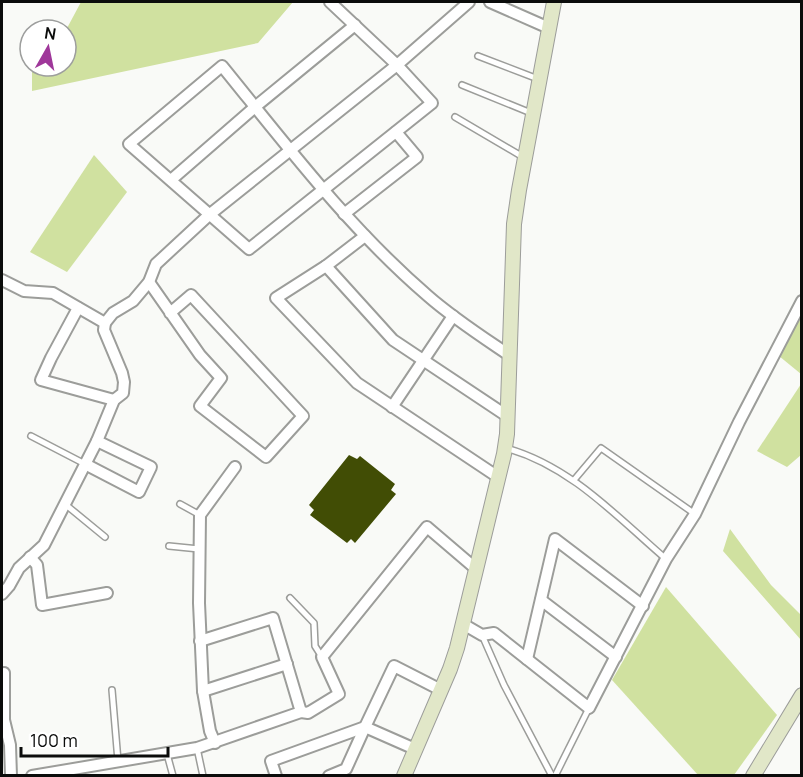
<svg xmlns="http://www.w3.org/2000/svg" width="803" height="777" font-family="Manrope,sans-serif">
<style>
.green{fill:#d0e1a0}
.building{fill:#414d05}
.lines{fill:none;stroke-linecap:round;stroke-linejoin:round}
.lane-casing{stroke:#9c9d9a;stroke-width:8}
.street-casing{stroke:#9c9d9a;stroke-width:14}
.secondary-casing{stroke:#9c9d9a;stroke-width:16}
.lane{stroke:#fff;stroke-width:5}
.street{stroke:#fff;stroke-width:10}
.secondary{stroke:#e1e7c8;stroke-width:14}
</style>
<rect width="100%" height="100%" fill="#f9faf7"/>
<g class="green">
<path d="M81,2H293L258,43L32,91V66H66V30Z"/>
<path d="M94,155L127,192L67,272L30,252Z"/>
<path d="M801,311V374L779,356Z"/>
<path d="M801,384V455L787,467L757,451Z"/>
<path d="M730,529L771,585L801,615V640L723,551Z"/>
<path d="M666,587L777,715L734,775H698L612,680Z"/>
</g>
<path class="building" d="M349,455L357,459L360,456L395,484L391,490L396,494L355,543L351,539L347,543L310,515L314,510L309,505Z"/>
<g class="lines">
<defs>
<g id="lane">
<path d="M478,56L538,79"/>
<path d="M462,85L531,113"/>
<path d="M455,117L523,157"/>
<path d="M31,436L85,464"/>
<path d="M506,448C571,466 617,517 666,559"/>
<path d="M574,480L601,448L695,514"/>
<path d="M180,504L200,515"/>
<path d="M66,505L105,537"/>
<path d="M169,546L199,549"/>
<path d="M290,598L314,623L315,646L322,657"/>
<path d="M482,635L504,685L552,776"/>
<path d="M112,690L118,761"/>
<path d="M197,748L203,776"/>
<path d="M167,754L173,776"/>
<path d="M555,776L589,708"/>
</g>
<g id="street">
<path d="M330,2L397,65L432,103L249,249L129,144L222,66C287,146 349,228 428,296C453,318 481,336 509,355"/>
<path d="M490,2L549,28"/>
<path d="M171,180L255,107L355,25"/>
<path d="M344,214L417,157L396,132"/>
<path d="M365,236L326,266L276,298L357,383L498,477"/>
<path d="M326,266L393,340L507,416"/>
<path d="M2,280L24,291L53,293L105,323"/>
<path d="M149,282L200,355L221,378L200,406L266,457L303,416L191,295L170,313"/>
<path d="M78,308L51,358L41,380L114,400"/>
<path d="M392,407L453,316"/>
<path d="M85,464L139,492L151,467L97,441"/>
<path d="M30,557L37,565L42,605L107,593"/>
<path d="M2,594L9,586L19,568L44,545L97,441L114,400L123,393L124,382L122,373L104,330L105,323L113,313L133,301L149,282L156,264L209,215L397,65L469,2"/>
<path d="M541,600L616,657"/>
<path d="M463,624L482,635L494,633L589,708L666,559L695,514L739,422L802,301"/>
<path d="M527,659L555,539L643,606"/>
<path d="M2,674L4,673V720L10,745L11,776"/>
<path d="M203,691L287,664"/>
<path d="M301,712L308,713L339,694L322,657L427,527L475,568"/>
<path d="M215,743L210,731L203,691L199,603L200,515L235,467"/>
<path d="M415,749L365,727L394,666L441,690"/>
<path d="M32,776L197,748L301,712L273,618L200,641"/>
<path d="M276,776L271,761L365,727"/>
<path d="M329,776L346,769L365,727"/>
</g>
<g id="secondary">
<path d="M404,776L450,669L457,648L504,454L507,434L514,224L519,190L554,2"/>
<path d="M753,776L802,695"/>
</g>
</defs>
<use href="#lane" class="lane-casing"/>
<use href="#street" class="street-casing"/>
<use href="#secondary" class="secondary-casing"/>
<use href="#lane" class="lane"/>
<use href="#street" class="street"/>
<use href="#secondary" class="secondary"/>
</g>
<rect width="803" height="777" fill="none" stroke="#0b0c0b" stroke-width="6"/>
<g transform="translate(48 48) rotate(9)"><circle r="28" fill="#ffffff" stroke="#9d9e9d" stroke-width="1.5"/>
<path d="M0-4.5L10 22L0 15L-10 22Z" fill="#9f379a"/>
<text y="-9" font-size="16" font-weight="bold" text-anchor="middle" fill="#0b0c0b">N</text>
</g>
<path d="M21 747v9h147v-9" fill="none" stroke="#0b0c0b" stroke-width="3"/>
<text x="30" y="747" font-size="18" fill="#0b0c0b" stroke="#ffffff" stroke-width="4.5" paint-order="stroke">100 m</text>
</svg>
